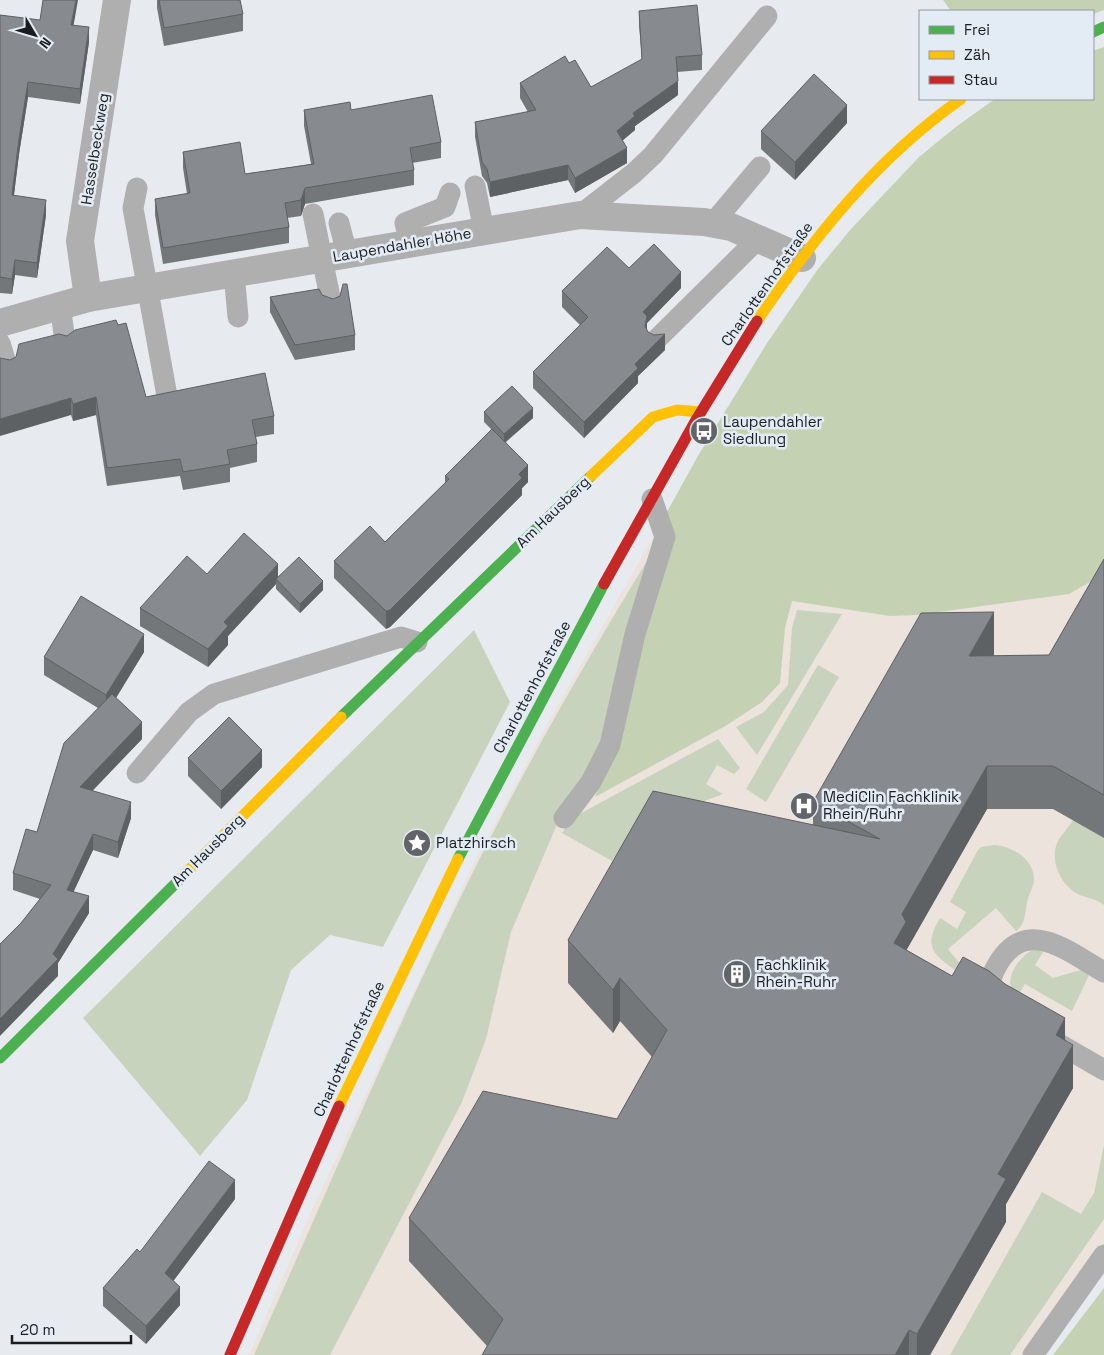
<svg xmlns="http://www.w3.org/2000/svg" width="1104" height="1355" font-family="'Space Grotesk',sans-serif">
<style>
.medical{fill:#ebe3dc}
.green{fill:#c8d3bd}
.forest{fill:#c4d2b3}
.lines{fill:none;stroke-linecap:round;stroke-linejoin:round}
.lane{stroke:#afafaf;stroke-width:21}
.street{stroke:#afafaf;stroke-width:28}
.fast{stroke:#4caf50;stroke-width:11}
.slow{stroke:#ffc107;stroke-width:11}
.jam{stroke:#c62828;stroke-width:11}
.wall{fill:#74777a}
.shaded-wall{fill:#5e6163}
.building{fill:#878a8e;stroke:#5e6163}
.labels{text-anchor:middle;stroke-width:5;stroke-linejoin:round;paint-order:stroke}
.street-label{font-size:15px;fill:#1a1c20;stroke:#e3ebf4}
.poi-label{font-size:15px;fill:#1a1c20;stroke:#e3ebf4;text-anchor:start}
</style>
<rect width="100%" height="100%" fill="#e7ebf0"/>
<path class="medical" d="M1104,421V1249L1029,1355H249L315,1203L474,863L548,723L659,526L748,611Z"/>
<g class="green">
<path d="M661,538L604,742L561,815L511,932L486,1039L462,1102L330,1355H254C327,1192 396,1026 476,866C532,754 595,645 661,538Z"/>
<path d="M797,610L842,614L757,755L736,727L764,712L788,685L792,628Z"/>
<path d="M474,630L510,702L383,947L330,935L291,970L247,1100L200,1156L83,1018Z"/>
<path d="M818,665L839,677L766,802L746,789Z"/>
<path d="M718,739L740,768L734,774L717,765L706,784L723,794L672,813L641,818L612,861L562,833L572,818Z"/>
<path d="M1073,820L1104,837V905C1094,897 1086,899 1076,893C1061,884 1051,863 1056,846C1058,837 1069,828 1073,820Z"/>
<path d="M994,845C1012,846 1035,859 1034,881C1033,888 1028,896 1027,903C1025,913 1025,925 1016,931L996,908L948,949L965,970L960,974C936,955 921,950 940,918L957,929L966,912L950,902L978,850L981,847Z"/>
<path d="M1035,948L1045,949L1035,965L1053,978L1081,970L1089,975L1072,1011L1025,984L1017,997C1000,980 1019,957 1035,948Z"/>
<path d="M1104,1145V1219L1010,1355H950L1042,1192L1081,1214L1094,1193Z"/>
</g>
<g class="forest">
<path d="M943,0H1104V10L1093,14V11H951Z"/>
<path d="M1104,47V574L1069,594L918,615L890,616L792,601L785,628L780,683L762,702L727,725L595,797L610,754L663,519L699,454L767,343L818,269L851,229L919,157L957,126L995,99H1093V51Z"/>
<path d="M1104,1288V1355H1053Z"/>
</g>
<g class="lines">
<g class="lane">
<path d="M475,186L484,231"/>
<path d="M137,188L133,208L167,396"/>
<path d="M313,214L331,302"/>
<path d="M580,215L634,173L653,155L767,16"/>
<path d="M339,223L347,254"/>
<path d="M713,223L760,167"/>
<path d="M410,244L405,223L445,207L450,193"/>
<path d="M234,273L238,317"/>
<path d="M60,305L65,341"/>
<path d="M657,339L759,238"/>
<path d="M0,343L7,366"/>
<path d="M137,773L189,712L214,694L401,637L417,642"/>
<path d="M564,818L591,782L610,745L635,634L665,537L652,499"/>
<path d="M995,1002C988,992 990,979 995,969C1024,913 1067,951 1104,972"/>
<path d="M1047,1037L1104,1070"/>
<path d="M1033,1355L1104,1255"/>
</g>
<g class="street">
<path d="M88,298L80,241L117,0"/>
<path d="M0,323L88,298L580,215L704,222L731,227L802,258"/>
</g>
<g class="fast">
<path d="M1093,32L1104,27"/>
<path d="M341,717L591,476"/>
<path d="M458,859L604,584"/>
<path d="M0,1058L179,880"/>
</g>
<g class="slow">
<path d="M757,321C814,237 877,158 961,99"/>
<path d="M591,476L653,417L677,410L701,412"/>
<path d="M179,880L341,717"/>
<path d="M339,1106L458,859"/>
</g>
<g class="jam">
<path d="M604,584L696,420L757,321"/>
<path d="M230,1355L339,1106"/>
</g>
</g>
<g class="wall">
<path d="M157,0H240L243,14V31L164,46L157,8Z"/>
<path d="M639,11L702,55V70L677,72L678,95L635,126V130L622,141L627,163L575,193L568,180L490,197L487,183L482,176L475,137V122L528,112L520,98V83L569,63L591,87L642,60L639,25Z"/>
<path d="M0,15L74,25L89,42L80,104L28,97L19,154L14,195L46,215L37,278L15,275L12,294L0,293Z"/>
<path d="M304,110H351L441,142V158L412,163L414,170V185L305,204L301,216L287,218L289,227V243L163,264L155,215V199L187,194L183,168V152L245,174L311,164L304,126Z"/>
<path d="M847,123L795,180L761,149V131Z"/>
<path d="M629,268L681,288L647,323V330L648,332L665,350L638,376V383L584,438L533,388V372L580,325L562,307V291Z"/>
<path d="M322,295L355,335V350L295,360L270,312V297Z"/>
<path d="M118,325L146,397L274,416V434L256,437L257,444V462L230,468V482L183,490L180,476L107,486L96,415L73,421L71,415L10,360L67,336Z"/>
<path d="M484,412L533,418L506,442L528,482L522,488V495L390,627L386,629L334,578V561L385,542L445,483V476L492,430L484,422Z"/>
<path d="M1104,559V838L1053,809H987L906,950L1065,1040L1073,1088L1006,1204V1222L930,1355H482L487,1346L409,1261V1218L617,1119L652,1057L620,1021L613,1033L568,983V940L813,825V802L994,655L993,656L1049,655Z"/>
<path d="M207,574L278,578L323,590L300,613L276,589V584L228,636V645L208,667L140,626V608Z"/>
<path d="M144,652L116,698L142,739L92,790L131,818L118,858L93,850L73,892L89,913L58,963V976L21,923L40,899L13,890V873L37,832L98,708L44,675V657Z"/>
<path d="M188,758L262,767L221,809L188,776Z"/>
<path d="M235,1199L173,1281L180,1305L146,1344L103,1306V1288L140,1252Z"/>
</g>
<g class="shaded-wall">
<path d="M76,0H78L71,40V25Z"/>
<path d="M89,27V42L80,104V89Z"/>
<path d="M678,81V95L635,126V130L617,145V131L633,113Z"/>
<path d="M28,82V97L19,154L12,210V195L19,139Z"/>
<path d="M847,105V123L795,180V162Z"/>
<path d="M627,148V163L575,193V178Z"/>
<path d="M568,165V180L490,197V182Z"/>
<path d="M305,188V204L301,216V200Z"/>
<path d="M46,200V215L37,278V263Z"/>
<path d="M15,260V275L12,294V279Z"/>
<path d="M681,272V288L647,323V332L643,328V312Z"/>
<path d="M665,334V350L638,376V383L584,438V422L635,364Z"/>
<path d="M96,397V415L73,421V404Z"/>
<path d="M71,398V415L0,436V419Z"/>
<path d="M533,408V418L504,443V434Z"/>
<path d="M528,465V482L522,488V495L390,627L386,629V611Z"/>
<path d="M278,564V581L276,579V584L228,636V645L208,667V649L224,622Z"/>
<path d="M323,581V590L300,613V604Z"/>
<path d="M994,612V655L969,699V656Z"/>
<path d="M144,634V652L106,714V695Z"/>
<path d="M142,722V739L80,804V787Z"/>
<path d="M262,750V767L221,809V791Z"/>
<path d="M987,766V809L906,951L894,943L902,914Z"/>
<path d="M131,802V818L118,858V842Z"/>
<path d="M93,834V850L67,906V890Z"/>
<path d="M89,896V913L58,963V976L0,1036V1019L53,954Z"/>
<path d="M620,978V1021L613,1033V990Z"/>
<path d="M1065,1018V1058L1073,1045V1088L1006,1204V1222L930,1355H917V1334L1056,1035Z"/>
<path d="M235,1180V1199L165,1292V1273Z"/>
<path d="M180,1287V1305L146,1344V1326Z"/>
<path d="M909,1330V1355H895Z"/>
</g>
<g class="building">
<path d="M43,0H76L71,25L89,27L80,89L28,82L19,139L12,195L46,200L37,263L15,260L12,279L0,277V15L40,20Z"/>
<path d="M159,0H240L243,14L164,28Z"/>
<path d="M697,5L702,55L676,57L678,81L633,113L635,116L617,131L627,148L575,178L568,165L490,182L487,169L482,162L475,122L536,110L520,83L565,56L569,63L575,60L591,87L642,59L639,11Z"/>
<path d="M814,74L847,105L795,162L761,131Z"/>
<path d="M432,95L441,142L410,148L414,170L305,188L301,200L285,203L289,227L163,248L155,199L190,193L183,152L240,142L245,174L314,164L304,110L350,102L351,110Z"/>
<path d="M654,244L681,272L643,312L647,316L645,326L648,332L654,335L665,334L635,364L638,368L584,422L533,372L588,317L562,291L607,247L629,268Z"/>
<path d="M343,284H347L355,335L295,345L270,297L319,289L322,295L333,299L340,296Z"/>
<path d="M116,320L118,325L126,323L146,397L265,373L274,416L252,420L257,444L227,450L230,464L183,472L180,459L107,468L96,397L73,404L71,398L0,419V358L10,360L16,357L19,344L59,334L67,336L75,330Z"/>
<path d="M512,386L533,408L504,434L484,412Z"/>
<path d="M492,429L528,465L519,474L522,478L390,610L386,611L334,561L370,526L385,542L449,479L445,476Z"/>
<path d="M244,533L278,564L224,622L228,626L208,649L140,608L187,556L207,574Z"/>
<path d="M299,557L323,581L300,604L276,579Z"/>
<path d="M1104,559V795L1053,766H987L902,914L906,922L894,943L952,976L963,957L989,971L1005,984L1065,1018L1056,1035L1073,1045L998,1174L1006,1179L917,1334L909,1330L895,1355H482L503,1319L409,1218L483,1091L617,1119L667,1030L620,978L613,990L568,940L653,791L880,839L813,802L921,613L994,612L969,656L1049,655Z"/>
<path d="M81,596L144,634L106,695L44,657Z"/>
<path d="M112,694L142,722L80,787L131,802L118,842L93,834L67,890L89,896L53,954L58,959L0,1019V944L21,923L51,885L13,873L26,829L37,832L64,743Z"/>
<path d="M229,717L262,750L221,791L188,758Z"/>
<path d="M209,1161L235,1180L165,1273L180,1287L146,1326L103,1288L137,1249L140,1252Z"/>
</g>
<defs>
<symbol id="bus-disc" viewBox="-11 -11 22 22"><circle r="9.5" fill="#626469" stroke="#e3ebf4"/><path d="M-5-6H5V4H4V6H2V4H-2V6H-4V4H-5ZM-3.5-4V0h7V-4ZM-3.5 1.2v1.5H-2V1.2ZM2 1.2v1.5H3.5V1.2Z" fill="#fff"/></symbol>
<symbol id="hospital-disc" viewBox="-11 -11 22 22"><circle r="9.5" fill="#626469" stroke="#e3ebf4"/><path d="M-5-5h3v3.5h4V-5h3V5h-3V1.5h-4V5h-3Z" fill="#fff"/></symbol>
<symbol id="sight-disc" viewBox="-11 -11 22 22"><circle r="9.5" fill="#626469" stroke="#e3ebf4"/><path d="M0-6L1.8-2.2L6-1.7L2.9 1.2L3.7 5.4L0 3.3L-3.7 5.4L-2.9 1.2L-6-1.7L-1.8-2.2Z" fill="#fff"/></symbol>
<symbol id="building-disc" viewBox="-11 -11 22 22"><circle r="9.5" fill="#626469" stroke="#e3ebf4"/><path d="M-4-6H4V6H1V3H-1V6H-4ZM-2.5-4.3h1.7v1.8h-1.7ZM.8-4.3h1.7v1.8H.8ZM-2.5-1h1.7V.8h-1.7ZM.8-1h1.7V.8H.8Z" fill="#fff"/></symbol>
</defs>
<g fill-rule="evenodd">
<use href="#bus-disc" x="688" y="415" width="32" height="32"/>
<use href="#hospital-disc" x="788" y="790" width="32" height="32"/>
<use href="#sight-disc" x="401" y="827" width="32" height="32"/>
<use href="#building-disc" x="721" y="958" width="32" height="32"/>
</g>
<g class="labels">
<g class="street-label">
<text transform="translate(95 149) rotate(-81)" y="5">Hasselbeckweg</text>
<text transform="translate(402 245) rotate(-10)" y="5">Laupendahler Höhe</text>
<text transform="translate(767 284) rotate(-55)" y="5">Charlottenhofstraße</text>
<text transform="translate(553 512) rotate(-44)" y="5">Am Hausberg</text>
<text transform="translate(532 687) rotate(-62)" y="5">Charlottenhofstraße</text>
<text transform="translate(208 850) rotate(-45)" y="5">Am Hausberg</text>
<text transform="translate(349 1049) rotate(-65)" y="5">Charlottenhofstraße</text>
</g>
<g class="poi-label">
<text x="723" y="427">Laupendahler<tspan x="723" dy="17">Siedlung</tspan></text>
<text x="823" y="802">MediClin Fachklinik<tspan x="823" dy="17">Rhein/Ruhr</tspan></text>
<text x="436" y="848">Platzhirsch</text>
<text x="756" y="970">Fachklinik<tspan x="756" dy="17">Rhein-Ruhr</tspan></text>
</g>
</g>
<rect x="919" y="10" width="175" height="90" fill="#e3ebf4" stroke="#93989f"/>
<rect x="929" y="26" width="25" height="8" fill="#4caf50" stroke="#93989f"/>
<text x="964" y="35" font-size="15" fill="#1a1c20">Frei</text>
<rect x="929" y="51" width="25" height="8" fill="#ffc107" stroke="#93989f"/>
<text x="964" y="60" font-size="15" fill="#1a1c20">Zäh</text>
<rect x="929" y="76" width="25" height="8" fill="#c62828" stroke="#93989f"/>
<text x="964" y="85" font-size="15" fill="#1a1c20">Stau</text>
<g transform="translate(35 35) rotate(128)" stroke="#e3ebf4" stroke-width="4" paint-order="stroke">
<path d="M0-4L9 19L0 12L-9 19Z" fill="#1a1c20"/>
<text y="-8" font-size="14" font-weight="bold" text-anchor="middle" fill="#1a1c20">N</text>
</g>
<path d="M12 1335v8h119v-8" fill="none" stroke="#1a1c20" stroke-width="2.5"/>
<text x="20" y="1335" font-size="15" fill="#1a1c20" stroke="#e3ebf4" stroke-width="4" paint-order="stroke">20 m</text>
</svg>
